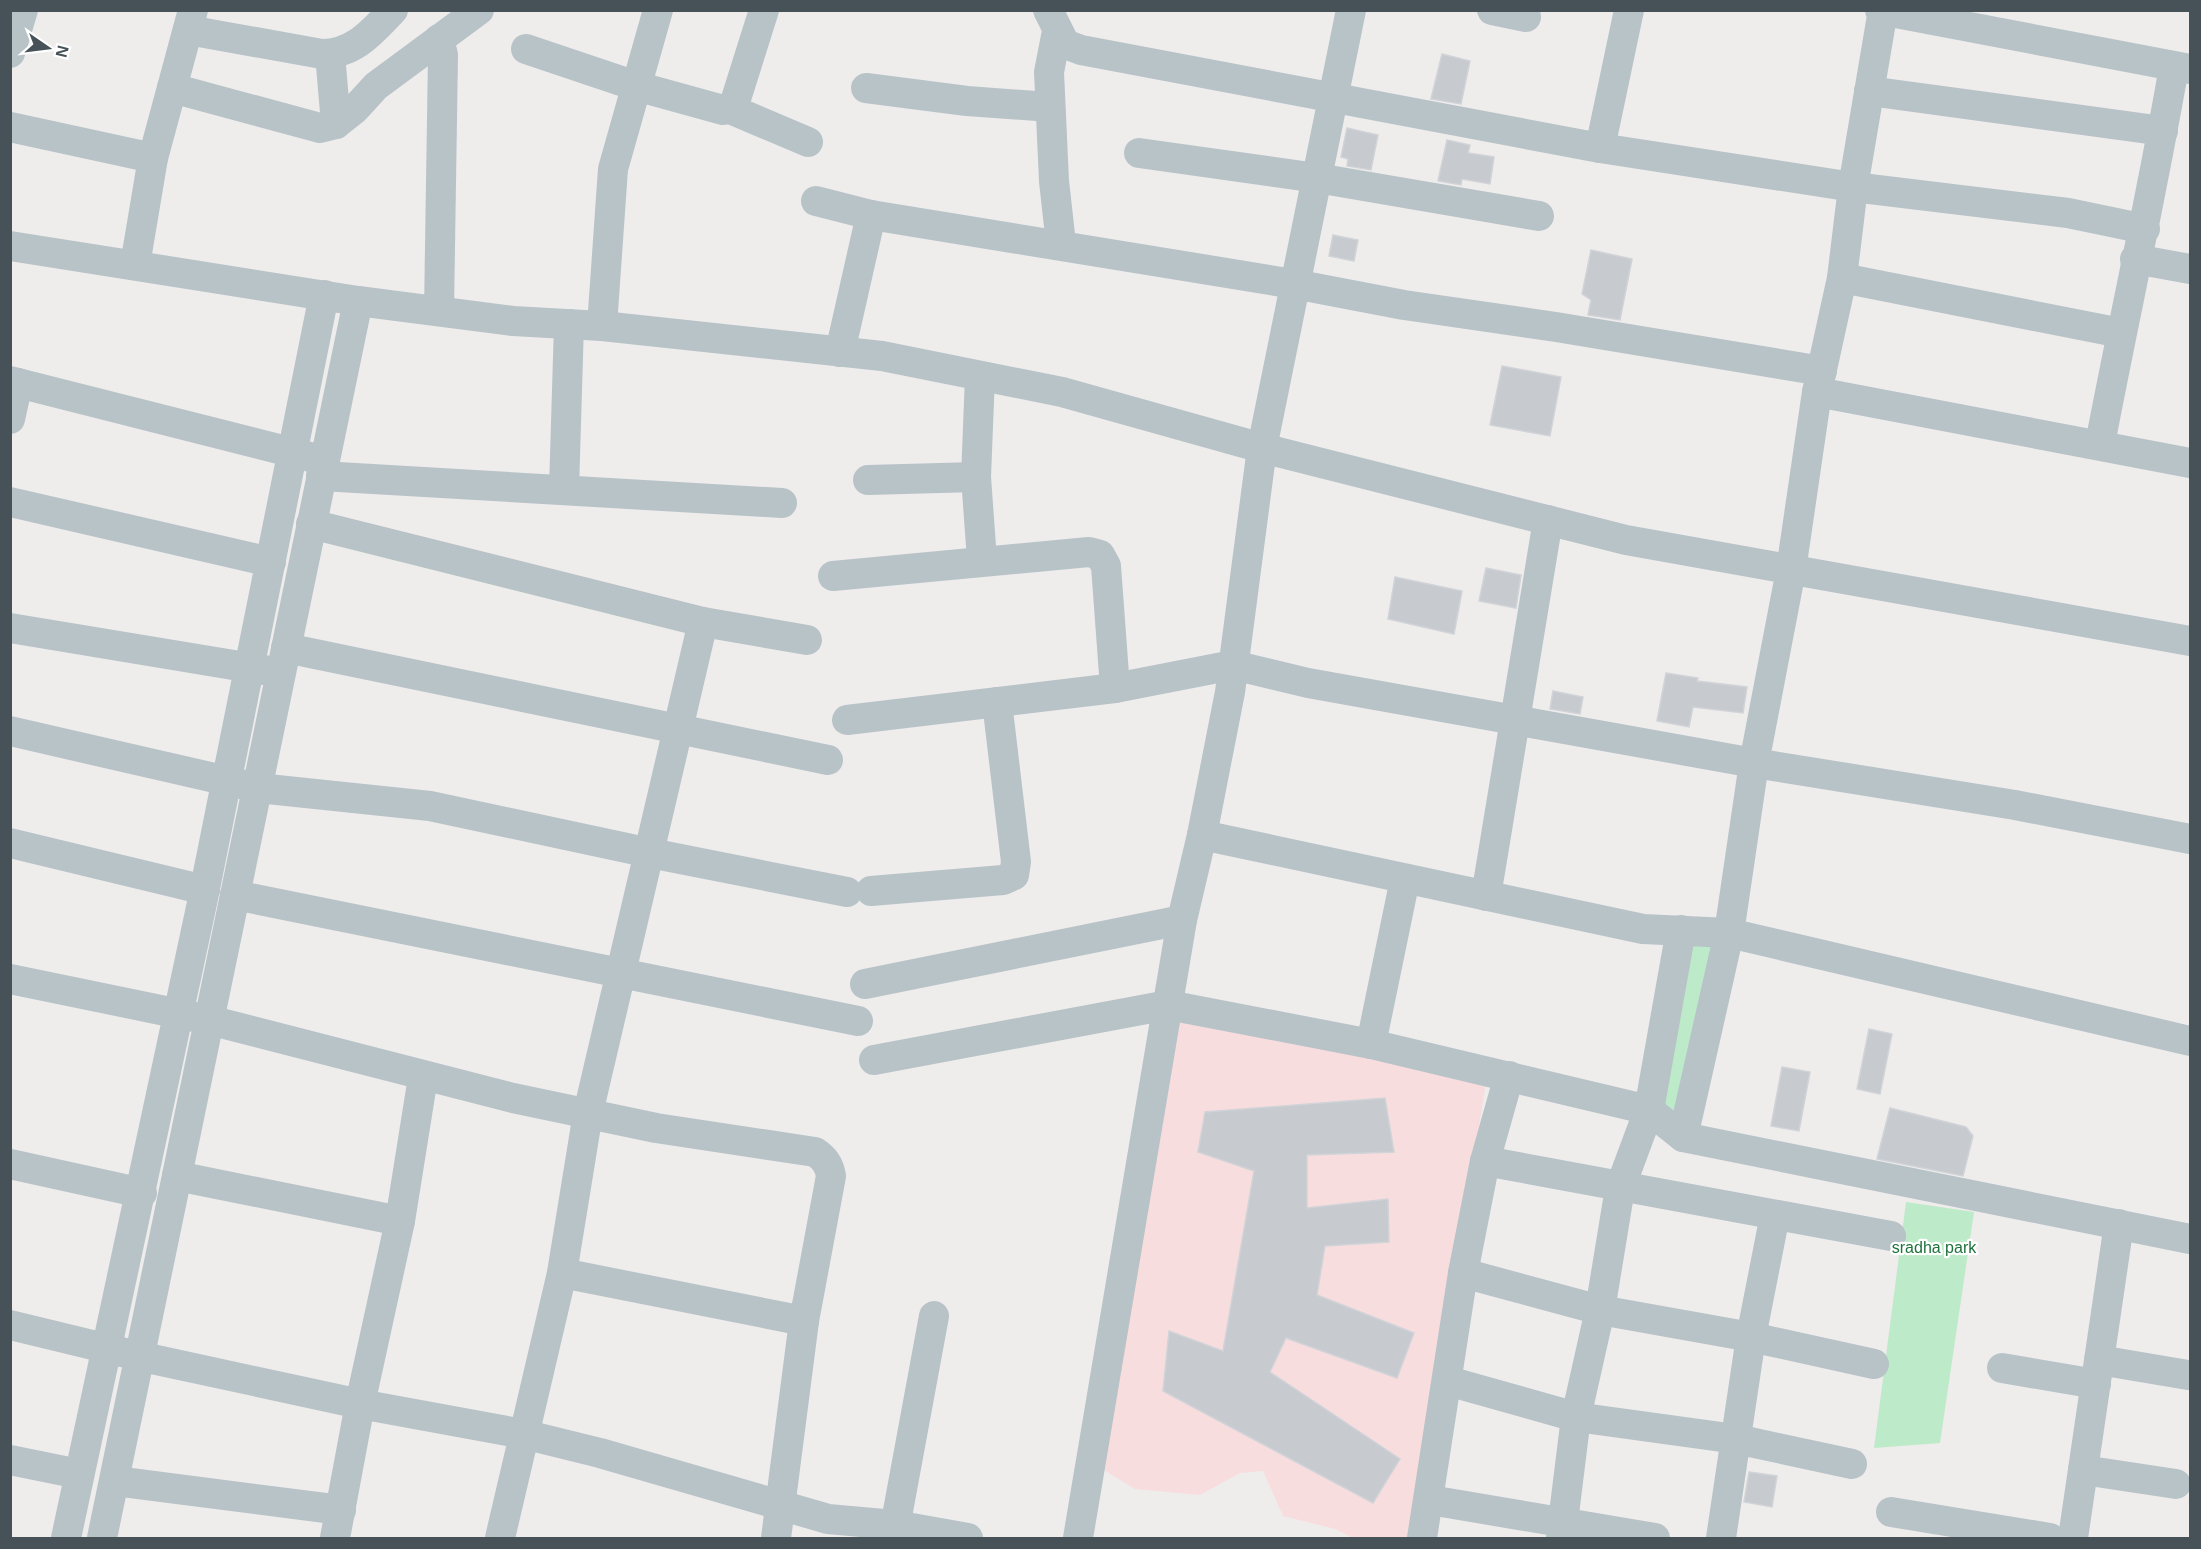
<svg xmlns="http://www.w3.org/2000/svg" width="2201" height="1549" font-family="Arial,sans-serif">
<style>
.medical{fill:#f8dddf}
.green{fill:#bdeac8}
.building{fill:#c7cacf;stroke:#d0d3d7;stroke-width:1.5}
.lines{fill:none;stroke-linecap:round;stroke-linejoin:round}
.minor{stroke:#b8c3c8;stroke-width:30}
.labels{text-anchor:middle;stroke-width:4.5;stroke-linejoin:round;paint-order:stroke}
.park-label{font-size:16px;fill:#1e723c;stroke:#fff}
</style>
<rect width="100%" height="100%" fill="#efecec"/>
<path class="medical" d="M1180,1019L1487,1076L1442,1362L1410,1538H1353L1335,1529L1283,1516L1263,1471L1240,1473L1200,1495L1135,1489L1104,1470Z"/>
<g class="green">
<path d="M1681,930L1726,947L1686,1125L1649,1110Z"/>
<path d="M1906,1202L1974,1212L1940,1443L1874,1448Z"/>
</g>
<g class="building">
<path d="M1442,54L1470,61L1461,104L1431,99Z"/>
<path d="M1347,128L1378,135L1371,170L1347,166L1348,159L1341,157Z"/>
<path d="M1447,140L1470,145L1468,153L1494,157L1490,184L1462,179L1461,185L1438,181Z"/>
<path d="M1333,235L1358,240L1354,261L1329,256Z"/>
<path d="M1591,250L1632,259L1620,320L1588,315L1591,300L1582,294Z"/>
<path d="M1502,366L1561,377L1550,436L1490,425Z"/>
<path d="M1486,568L1521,575L1516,608L1479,601Z"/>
<path d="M1395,577L1462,591L1454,634L1388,619Z"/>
<path d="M1666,673L1698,678L1697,681L1747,687L1743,713L1693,707L1689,727L1657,721Z"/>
<path d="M1553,691L1583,697L1580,714L1550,709Z"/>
<path d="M1869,1029L1892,1034L1880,1094L1857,1089Z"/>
<path d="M1782,1067L1810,1072L1799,1131L1771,1126Z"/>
<path d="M1385,1098L1394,1152L1307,1155V1208L1388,1199L1389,1242L1325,1246L1317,1295L1414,1333L1397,1378L1286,1338L1270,1372L1400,1459L1373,1503L1163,1391L1169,1331L1223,1351L1254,1171L1198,1152L1205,1112Z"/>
<path d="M1890,1108L1966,1127L1973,1136L1963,1176L1877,1159Z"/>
<path d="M1749,1472L1777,1476L1772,1507L1744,1502Z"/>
</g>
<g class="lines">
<g class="minor">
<path d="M1048,10L1065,44L1081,50L1600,148L1853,187L2068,213L2145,229"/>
<path d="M1492,10L1526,17"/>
<path d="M1880,10L2190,69"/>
<path d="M188,30L322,54C354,54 372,32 393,10"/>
<path d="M1057,31L1049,72L1054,181L1061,244"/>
<path d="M439,39L443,55L439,311"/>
<path d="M526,49L636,86L723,110L730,109L735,102L764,10"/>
<path d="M10,53L23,10"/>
<path d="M330,54L336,124"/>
<path d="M172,88L320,128L336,124L355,109L376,86L479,10"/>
<path d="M866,88L967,101L1050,107"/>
<path d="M1869,91L2163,131"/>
<path d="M730,109L808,142"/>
<path d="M10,127L153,158"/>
<path d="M1600,148L1629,10"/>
<path d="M1139,153L1317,178L1539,216"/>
<path d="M816,201L871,215L1294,284L1404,305L1556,327L1822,371"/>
<path d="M10,246L358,301L513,321L602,326L882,356L1062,392L1262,448L1626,540L2190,641"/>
<path d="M2135,259L2190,269"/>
<path d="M135,265L153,158L193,10"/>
<path d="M1842,278L2121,333"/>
<path d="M602,326L613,169L658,10"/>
<path d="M840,352L871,215"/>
<path d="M980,376L976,477L982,560"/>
<path d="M10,381L310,457"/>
<path d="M1817,392L2190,463"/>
<path d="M10,419L18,383"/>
<path d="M2100,444C2124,318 2152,194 2174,67"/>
<path d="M321,476L782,503"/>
<path d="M868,480L976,477"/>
<path d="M564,489L569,324"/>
<path d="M10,502L271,562"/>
<path d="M311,524L703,622L807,640"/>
<path d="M833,576L1089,552L1100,555L1106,566L1115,688"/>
<path d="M10,628L270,671"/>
<path d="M286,648L828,760"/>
<path d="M847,720L1115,688L1233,665L1308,683L1754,763L2015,805L2190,839"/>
<path d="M10,731L258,788L430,806L650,853L847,892"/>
<path d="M1202,835L1643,929L1729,933L2190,1041"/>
<path d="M10,843L205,890"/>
<path d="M871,891L1003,880L1014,875L1016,862L997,702"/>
<path d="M235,895L858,1021"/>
<path d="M1486,896L1548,520"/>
<path d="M10,979L209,1020L513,1098L656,1128L815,1152C824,1158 829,1164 831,1176L804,1321L776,1538"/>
<path d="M865,984L1182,920"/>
<path d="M1371,1044L1405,879"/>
<path d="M874,1060L1168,1005L1371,1044L1649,1110L1683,1137L2190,1239"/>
<path d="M1683,1137L1729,933L1754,763L1791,570L1817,392L1842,278L1853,187L1883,10"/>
<path d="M1485,1161L1891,1236"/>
<path d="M10,1164L142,1193"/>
<path d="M177,1176L400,1221"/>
<path d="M562,1273L804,1321"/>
<path d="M1463,1273L1600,1310L1751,1337L1874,1364"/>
<path d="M10,1325L138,1356L360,1404L523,1434L600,1453L828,1519L895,1525L968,1538"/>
<path d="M2099,1360L2188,1375"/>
<path d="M2002,1368L2096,1384"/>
<path d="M1448,1381L1576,1417L1736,1439L1852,1464"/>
<path d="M10,1460L79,1474"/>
<path d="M2083,1470L2176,1484"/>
<path d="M115,1481L341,1510"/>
<path d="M1430,1500L1655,1538"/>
<path d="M1891,1512L2050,1538"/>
<path d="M66,1538L202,903L324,295"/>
<path d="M102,1538L358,301"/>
<path d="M335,1538L360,1404L400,1221L423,1077"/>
<path d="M500,1538L562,1273L588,1113L703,622"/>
<path d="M893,1538L934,1316"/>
<path d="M1078,1538L1182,920L1202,835L1230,692L1262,448L1351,10"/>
<path d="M1422,1538L1463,1273L1485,1161L1509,1076"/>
<path d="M1561,1538L1576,1417L1600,1310L1620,1188L1649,1110L1681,930"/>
<path d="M1721,1538L1751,1337L1775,1215"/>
<path d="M2073,1538L2119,1224"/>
</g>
</g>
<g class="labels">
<g class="park-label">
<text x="1934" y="1253">sradha park</text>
</g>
</g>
<rect width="2201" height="1549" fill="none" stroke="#465258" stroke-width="24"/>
<g transform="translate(48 48) rotate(104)" stroke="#ffffff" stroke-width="4.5" paint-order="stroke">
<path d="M0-4.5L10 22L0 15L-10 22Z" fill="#465258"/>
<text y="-9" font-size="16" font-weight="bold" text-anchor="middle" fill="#465258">N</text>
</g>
</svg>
